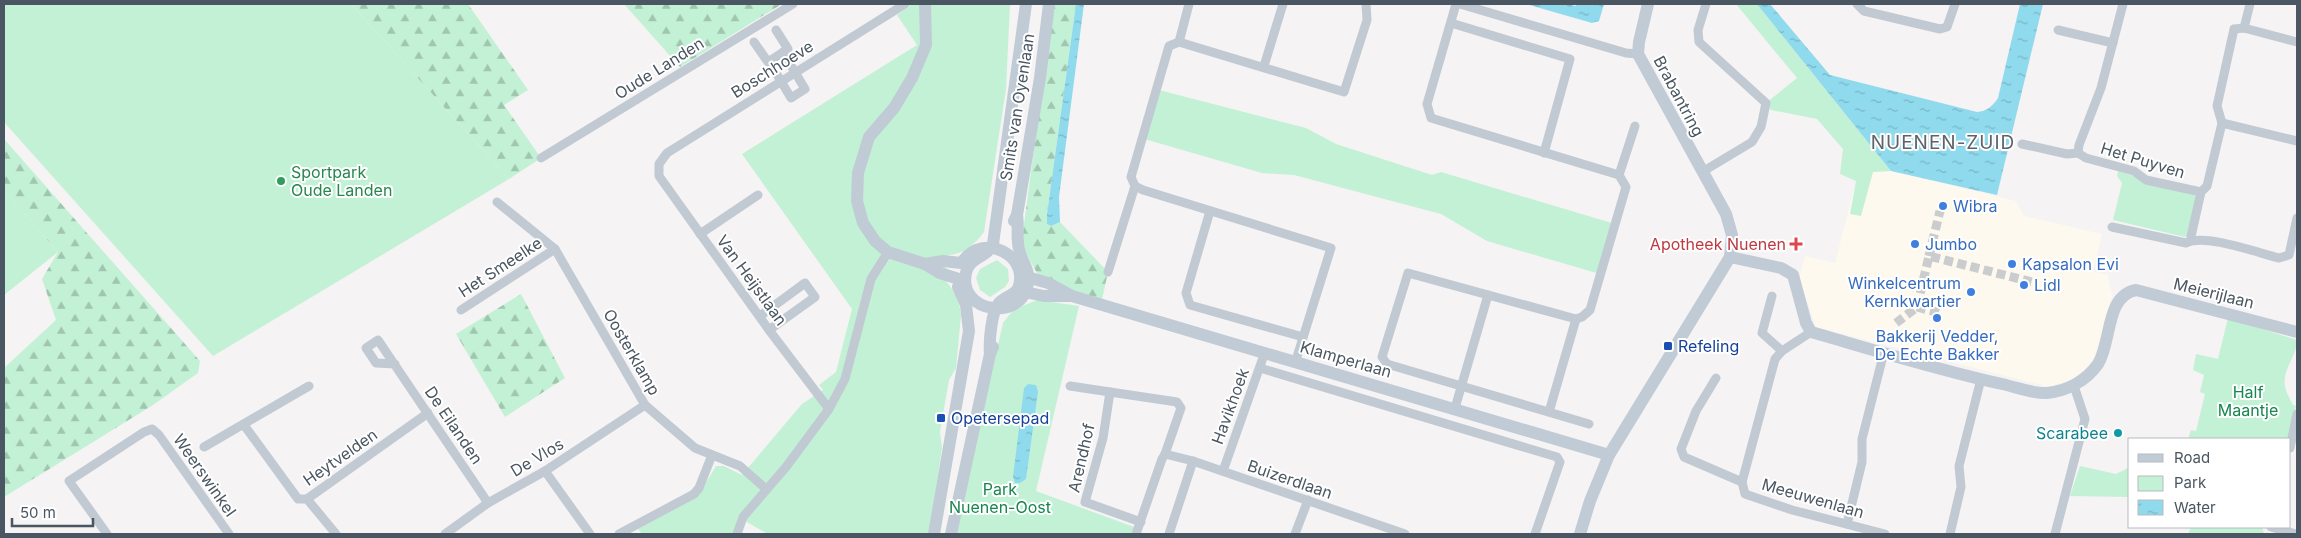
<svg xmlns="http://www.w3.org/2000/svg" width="2301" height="538" font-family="Inter,sans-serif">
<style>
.commercial{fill:#fdf9ef}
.green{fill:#c3f1d5}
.forest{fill:url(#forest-firs)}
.water{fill:url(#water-ripples)}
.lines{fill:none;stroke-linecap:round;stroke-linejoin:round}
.street-tunnel{stroke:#caccce;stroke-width:9;stroke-dasharray:9 4.5;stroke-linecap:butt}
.street{stroke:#c1cad2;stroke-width:9}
.secondary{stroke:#c1cbd6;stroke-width:12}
.leisure-dot{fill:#2e9e5b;stroke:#fff;stroke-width:2}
.shop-dot{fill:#3f7fe0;stroke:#fff;stroke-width:2}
.health-dot{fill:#e0444e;stroke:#fff;stroke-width:2}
.transit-dot{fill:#1a4fb4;stroke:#fff;stroke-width:2}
.culture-dot{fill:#0f9aa8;stroke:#fff;stroke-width:2}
.labels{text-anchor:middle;stroke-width:4;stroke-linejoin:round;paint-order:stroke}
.street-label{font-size:16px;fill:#4a5661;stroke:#fff}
.leisure-label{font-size:16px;fill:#27864d;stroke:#fff;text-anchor:start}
.shop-label{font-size:16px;fill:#366cbe;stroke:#fff;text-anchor:start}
.health-label{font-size:16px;fill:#be3a42;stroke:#fff;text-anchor:end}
.transit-label{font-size:16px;fill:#164399;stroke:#fff;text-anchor:start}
.park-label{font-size:16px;fill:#17864f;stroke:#fff}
.culture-label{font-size:16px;fill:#0d838f;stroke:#fff;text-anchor:end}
.quarter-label{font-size:19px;letter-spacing:1px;fill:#5f6368;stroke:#fff}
</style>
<defs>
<pattern id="forest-firs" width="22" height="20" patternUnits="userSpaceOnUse" patternTransform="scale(1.25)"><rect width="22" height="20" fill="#c3f1d5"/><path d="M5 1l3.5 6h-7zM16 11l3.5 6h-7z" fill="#a0c6b0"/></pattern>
<pattern id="water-ripples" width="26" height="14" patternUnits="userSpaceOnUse" patternTransform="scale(1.25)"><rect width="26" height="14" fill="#90daee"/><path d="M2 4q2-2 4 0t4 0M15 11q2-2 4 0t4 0" fill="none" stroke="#78b4c4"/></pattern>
</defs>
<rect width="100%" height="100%" fill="#f5f3f3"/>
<path class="commercial" d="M1891,171L2016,201L2024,216L2102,234L2093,271L2108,275L2112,296L2093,361L2076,378L2049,387L1816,327L1799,278L1805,256L1835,263L1856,181L1873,172Z"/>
<g class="green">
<path d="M4,4H351L509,179L213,356L4,122Z"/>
<path d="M909,4H1010L1006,89L984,232C975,244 963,255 948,255L944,279C953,288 960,302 961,315L956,368L949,380L940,432L942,448L929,534H768L738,517L734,534H642L638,529L698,496L716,466H724L742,475L802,404L823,390L819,385L836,372L852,309L742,154L917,45L897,15L910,6Z"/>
<path d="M1736,4H1757L1891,171L1873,172L1861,216L1850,214L1856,181L1840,174L1843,149L1817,119L1771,110L1766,103L1797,78Z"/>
<path d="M1155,89L1306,128L1336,144L1432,175L1441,172L1615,224L1600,274L1487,241L1441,214L1294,175L1262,173L1141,138Z"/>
<path d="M2118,171L2193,194L2197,198L2187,235L2185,237L2113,220L2122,183L2117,176Z"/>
<path d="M4,190L58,252L4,295Z"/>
<path d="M997,260L1008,269L1009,281L1005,287L990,297L980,290L976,278L980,269Z"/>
<path d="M1037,300L1079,306L1036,491L1134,527L1131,534H955L1003,323L1013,310Z"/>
<path d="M2228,318L2297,340C2297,357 2282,369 2285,386C2286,393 2290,399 2293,405L2296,406L2288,439H2188L2191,430L2196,431L2205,394L2200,392L2204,375L2193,370L2196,354L2218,359Z"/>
<path d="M2080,466L2116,474L2130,467V497L2070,496Z"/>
<path d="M2191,527H2262L2264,534H2188Z"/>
</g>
<g class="forest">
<path d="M351,4H468L528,90L504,105L541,158L509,179Z"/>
<path d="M624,4H782L680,67Z"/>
<path d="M1053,4H1076L1047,214V224L1051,226L1060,222L1108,272L1101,304L1038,275L1027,255L1022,240Z"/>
<path d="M4,139L200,361L198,373L153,405L4,497V368L56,320L42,279L58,252L4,190Z"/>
<path d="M521,294L565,378L505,417L456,334Z"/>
</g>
<g class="water">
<path d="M1076,4H1084L1059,197L1060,222L1051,226L1047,224V214Z"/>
<path d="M1526,4H1568L1575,6L1578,4H1604L1599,21L1592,23Z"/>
<path d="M1757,4H1770L1830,75L1977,112C1987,111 1992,107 1998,98L2020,4H2043L1997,195L1891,171Z"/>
<path d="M1028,384L1036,385L1038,392L1026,479L1020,483H1015L1013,477L1024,388Z"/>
</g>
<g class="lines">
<g class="street-tunnel">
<path d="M1929,256L1940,211"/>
<path d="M1917,307L1940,313"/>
<path d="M1896,323L1917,307L1929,256L2036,283"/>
</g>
<g class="street">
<path d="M1456,4L1427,104L1431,118L1619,175L1626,187L1590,310L1582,317L1576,319L1408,273L1382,357L1387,364L1589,424"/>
<path d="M1460,4L1626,53L1638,54"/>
<path d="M1857,4L1864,11L1940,29L1947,27L1955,4"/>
<path d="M1451,23L1570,59L1544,153"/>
<path d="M2244,28L2250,4"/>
<path d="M2058,30L2113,43"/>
<path d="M754,42L768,62L788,49L776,30"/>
<path d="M1179,42L1189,4"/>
<path d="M769,61L791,98L805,89L783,52"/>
<path d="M1264,66L1283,4"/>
<path d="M2222,123L2297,141"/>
<path d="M2022,144L2067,154L2078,153L2086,158L2134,171L2146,180L2201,192"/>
<path d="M2078,153L2079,145L2101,88L2123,4"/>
<path d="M541,158L793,4"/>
<path d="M1702,172L1752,142L1761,127L1766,103L1699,42L1698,30L1706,4"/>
<path d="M1619,175L1635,126"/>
<path d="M497,202L555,249L645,405L695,448L740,466L766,489"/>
<path d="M1210,211L1186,293L1190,305L1303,337"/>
<path d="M2112,227L2186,243C2205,233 2258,253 2279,258L2289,255L2297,218"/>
<path d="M700,234L758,195"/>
<path d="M2190,241L2201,192L2207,186L2222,123L2217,106L2234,29L2244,28L2297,42"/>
<path d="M1108,272L1135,186"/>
<path d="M1772,296L1762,333L1782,351"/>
<path d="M461,310L555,249"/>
<path d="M760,316L805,283L815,297L769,330"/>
<path d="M1296,360L1331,248L1143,190L1135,186L1131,177L1169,46L1179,42L1344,92L1367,20L1366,4"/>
<path d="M395,364L376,363L366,348L378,340L488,503"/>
<path d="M1260,368L1557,457L1560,462L1535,534"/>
<path d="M1716,378L1696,411L1681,449L1684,457L1742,482L1745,494L1792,510L1885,534"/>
<path d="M1070,386L1110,392"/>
<path d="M1455,408L1488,295"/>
<path d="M829,409L769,330L659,176V164L667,153L905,4"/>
<path d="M1549,412L1576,319"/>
<path d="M244,425L298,499H307"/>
<path d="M204,447L309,386"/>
<path d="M2290,448L2297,414"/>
<path d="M1165,454L1193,461L1405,534"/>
<path d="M545,471L590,534"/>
<path d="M1223,471L1265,352"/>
<path d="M1742,482L1775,359L1782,351L1811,332"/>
<path d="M1847,524L1862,462V439L1884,352"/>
<path d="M2271,527L2296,534"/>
<path d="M107,534L69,481L144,432L152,429L159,435L229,534"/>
<path d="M336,534L307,499L428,413"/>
<path d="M445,534L488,503L545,471L645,405"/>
<path d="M619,534L694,494L699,488L712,455"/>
<path d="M737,534L743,517L786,467L829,409L845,379L871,279L888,252"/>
<path d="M1136,534L1162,459L1165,454L1181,408L1177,402L1110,392L1103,438L1085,502L1141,522"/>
<path d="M1169,534L1193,461"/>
<path d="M1295,534L1308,500"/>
<path d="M1950,534L1961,487L1959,466L1981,379"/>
<path d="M2055,534L2085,419L2074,386"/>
</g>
<g class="secondary">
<path d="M925,4L926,45L912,78L894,108L869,137L858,173L857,201L863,223L875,241L888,252L925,264L940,273L965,281"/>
<path d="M1017,215C1019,226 1016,238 1019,249C1021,261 1030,269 1028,282C1024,323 957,313 966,273C969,257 987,258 993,244L1026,4"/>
<path d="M1014,221L1017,215L1040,78L1049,4"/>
<path d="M1730,257L1781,268L1793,275L1806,323L1811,332C1874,350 1938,370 2002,384C2016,387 2033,394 2047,393C2067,391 2086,381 2098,364C2112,342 2105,296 2136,290L2297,332"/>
<path d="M963,261C983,232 1031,255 1018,289C1013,296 1004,297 999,303C991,312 989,343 990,354"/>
<path d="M925,264L943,261L961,263"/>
<path d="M1020,275L1048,283L1072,296L1609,455"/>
<path d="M1025,292L1044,296H1070"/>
<path d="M934,534L969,331L966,305L958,287"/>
<path d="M951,534L990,354L993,347"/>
<path d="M1580,534L1590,501L1609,455L1730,257L1732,235L1726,214L1638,54L1639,42L1648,4"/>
</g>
</g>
<circle class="leisure-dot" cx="281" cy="181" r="5"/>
<g class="shop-dot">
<circle cx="1943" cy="206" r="5"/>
<circle cx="1915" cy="244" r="5"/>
<circle cx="2012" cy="264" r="5"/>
<circle cx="2024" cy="285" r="5"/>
<circle cx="1971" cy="292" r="5"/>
<circle cx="1937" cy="318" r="5"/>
</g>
<path class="health-dot" d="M1793.5 236.5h5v5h5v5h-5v5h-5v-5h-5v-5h5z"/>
<g class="transit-dot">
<rect x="1663" y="341" width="10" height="10" rx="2.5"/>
<rect x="936" y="413" width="10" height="10" rx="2.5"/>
</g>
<circle class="culture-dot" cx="2118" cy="433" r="5"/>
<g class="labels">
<g class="street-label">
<text transform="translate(659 68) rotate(-32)" y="6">Oude Landen</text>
<text transform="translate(772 69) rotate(-32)" y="6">Boschhoeve</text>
<text transform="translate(1679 96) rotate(62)" y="6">Brabantring</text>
<text transform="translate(1017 107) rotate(-81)" y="6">Smits van Oyenlaan</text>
<text transform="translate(2143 160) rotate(17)" y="6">Het Puyven</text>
<text transform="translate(500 267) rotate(-33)" y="6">Het Smeelke</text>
<text transform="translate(752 280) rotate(54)" y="6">Van Heijstlaan</text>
<text transform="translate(2214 293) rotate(14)" y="6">Meierijlaan</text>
<text transform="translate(632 352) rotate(60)" y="6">Oosterklamp</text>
<text transform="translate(1346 359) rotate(16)" y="6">Klamperlaan</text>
<text transform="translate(1230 406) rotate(-70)" y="6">Havikhoek</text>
<text transform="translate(454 425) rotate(56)" y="6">De Eilanden</text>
<text transform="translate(340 457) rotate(-35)" y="6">Heytvelden</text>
<text transform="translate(537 457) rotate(-31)" y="6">De Vlos</text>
<text transform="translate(1081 458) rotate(-77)" y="6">Arendhof</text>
<text transform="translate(205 475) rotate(55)" y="6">Weerswinkel</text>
<text transform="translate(1290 479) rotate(19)" y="6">Buizerdlaan</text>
<text transform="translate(1813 498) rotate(16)" y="6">Meeuwenlaan</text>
</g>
<g class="leisure-label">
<text x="291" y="178">Sportpark<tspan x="291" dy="18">Oude Landen</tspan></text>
</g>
<g class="shop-label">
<text x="1953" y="212">Wibra</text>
<text x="1925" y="250">Jumbo</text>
<text x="2022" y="270">Kapsalon Evi</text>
<text x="1961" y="289" text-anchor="end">Winkelcentrum<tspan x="1961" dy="18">Kernkwartier</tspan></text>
<text x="2034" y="291">Lidl</text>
<text x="1937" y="342" text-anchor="middle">Bakkerij Vedder,<tspan x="1937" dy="18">De Echte Bakker</tspan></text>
</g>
<g class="health-label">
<text x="1786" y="250">Apotheek Nuenen</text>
</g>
<g class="transit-label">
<text x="1678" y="352">Refeling</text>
<text x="951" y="424">Opetersepad</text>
</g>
<g class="park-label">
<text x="2248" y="398">Half<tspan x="2248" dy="18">Maantje</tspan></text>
<text x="1000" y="495">Park<tspan x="1000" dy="18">Nuenen-Oost</tspan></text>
</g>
<g class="culture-label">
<text x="2108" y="439">Scarabee</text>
</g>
<g class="quarter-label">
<text x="1943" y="149">NUENEN-ZUID</text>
</g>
</g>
<rect width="2301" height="538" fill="none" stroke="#4a5661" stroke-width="10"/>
<rect x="2128" y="438" width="162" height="90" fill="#ffffff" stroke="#b7bbc0"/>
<rect x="2138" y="454" width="25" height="8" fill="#c1cbd6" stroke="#b7bbc0"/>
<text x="2174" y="463" font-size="15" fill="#4a5661">Road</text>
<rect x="2138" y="476" width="25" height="15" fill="#c3f1d5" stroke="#b7bbc0"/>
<text x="2174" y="488" font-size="15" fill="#4a5661">Park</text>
<rect x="2138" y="500" width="25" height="15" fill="url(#water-ripples)" stroke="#b7bbc0"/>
<text x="2174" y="513" font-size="15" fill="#4a5661">Water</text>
<path d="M12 518v8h81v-8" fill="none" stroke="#4a5661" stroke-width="2.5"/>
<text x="20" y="518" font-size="15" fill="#4a5661" stroke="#ffffff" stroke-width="4" paint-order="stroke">50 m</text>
</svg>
